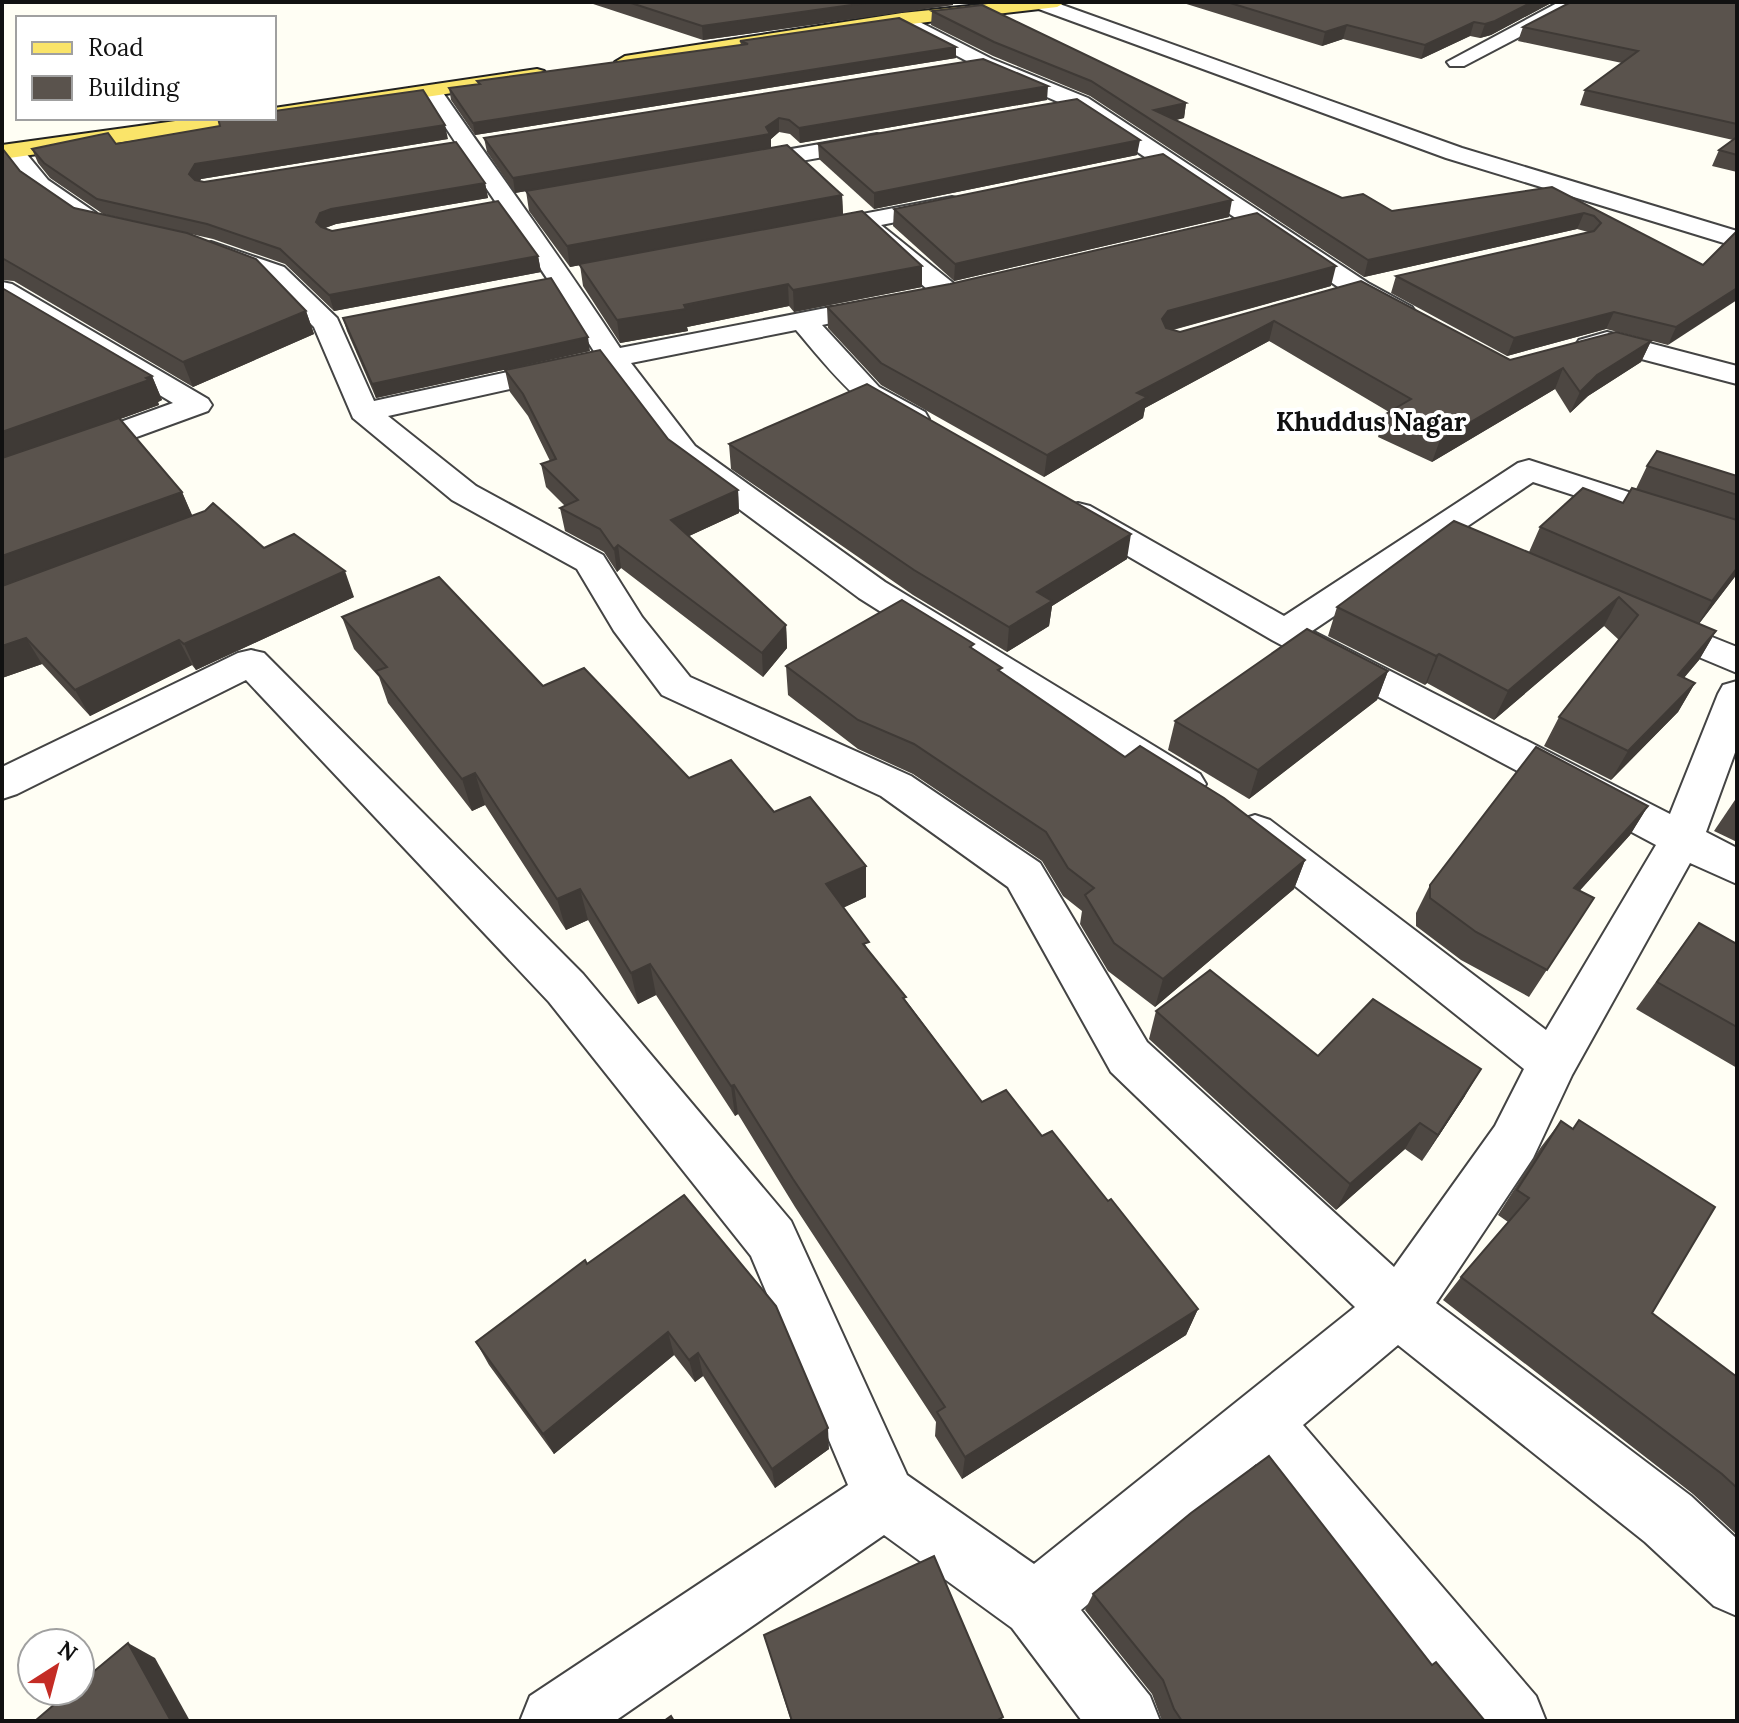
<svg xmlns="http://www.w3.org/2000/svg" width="1739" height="1723" font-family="Lora,serif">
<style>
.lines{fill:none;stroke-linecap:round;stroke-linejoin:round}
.minor-casing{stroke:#444;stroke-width:4}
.major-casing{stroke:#222;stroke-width:4}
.minor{fill:#fff;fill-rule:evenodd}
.major{fill:#fae469;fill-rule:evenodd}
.wall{fill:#4d4742}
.shaded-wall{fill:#3f3a36}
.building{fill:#5a534d;stroke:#3f3a36;stroke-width:2}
.labels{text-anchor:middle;stroke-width:8;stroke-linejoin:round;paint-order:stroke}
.far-quarter-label{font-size:26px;font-weight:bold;fill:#111;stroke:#fff}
</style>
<rect width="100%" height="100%" fill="#fffef4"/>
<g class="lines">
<defs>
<g id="minor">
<path d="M1034,2H1054L1462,148L1737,231V247L1446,158L1036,8Z"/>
<path d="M1559,2H1586L1464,66H1450L1447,62Z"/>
<path d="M902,13L992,59L1088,98L1368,283L1412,307L1416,313L1412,319C1390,324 1368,305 1350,295L1072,108L978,67L895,23L893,19Z"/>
<path d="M432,85L439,87C499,174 562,259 620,348L831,307L841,309L845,315L841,321L822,325L879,387L925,412L929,419L925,426C879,437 823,361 796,330L631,363L695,446L885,582L1200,774L1206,784L1200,794L1185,799L1170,794L859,598L673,460L605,368L388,416L476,486L603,555L642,617L690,677L911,776L1040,863L1147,1042L1394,1267L1495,1126L1524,1069L1240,842L1233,831L1240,820L1255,815L1270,820L1546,1030L1656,845L1272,640L1066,520L1061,513L1066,506L1078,503L1090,506L1284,616L1518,463L1529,460L1737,527V548L1533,482L1312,631L1670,814L1718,694L1723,685L1737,681V747L1706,832L1737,848V884L1690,863L1572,1075L1533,1158L1436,1303L1691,1496L1737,1539V1616L1714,1606L1645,1542L1398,1345L1303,1425L1536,1696L1546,1721H1466L1256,1464L1081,1610L1150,1696L1160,1721H1082L1012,1628L884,1535L615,1721H520L530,1696L848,1485L751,1256L549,1002L246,680L17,794L2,799V767L238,653L251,650L264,653L583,974L791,1221L907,1475L1034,1564L1355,1307L1111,1072L1008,887L881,796L662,695L614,631L577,569L452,500L353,418L314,327L266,279L202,255L198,250L202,245L211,242L284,267L337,318L374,401L595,353C540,264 478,179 422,91Z"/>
<path d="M877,134L885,136L888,141L885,146L740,172L732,170L728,165L732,160L740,158Z"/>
<path d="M12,144L20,146L48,180L96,213L99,218L96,223C65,231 19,176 2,153L4,146Z"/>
<path d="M952,197L961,199L964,204L961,209L881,225L958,287L961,293L958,299H938L869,237L865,232L868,228L815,239L806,236L802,231L806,226L815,223Z"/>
<path d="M2,282L12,284L208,399L212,405L208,411L2,486V465L173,403L2,301Z"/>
<path d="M1607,332L1737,366V384L1607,350L1589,355L1579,352L1575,346L1579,340Z"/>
<path d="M1652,613L1737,647V673L1639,632L1634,624L1639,616Z"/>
</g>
<g id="major">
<path d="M1007,2H1066L1057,7L902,25L625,68L615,62L625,56L902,13Z"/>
<path d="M537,69L544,71L547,75L544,79L274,120L266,118H274V108Z"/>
<path d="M197,118H255L244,125L2,159V145Z"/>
</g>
</defs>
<use href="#minor" class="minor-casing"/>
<use href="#major" class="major-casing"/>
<use href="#minor" class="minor"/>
<use href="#major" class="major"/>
</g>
<g class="wall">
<path d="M587,2H953V5L703,40Z"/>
<path d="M1180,2H1553L1491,35L1480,38L1470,36L1421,59L1343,39L1322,46Z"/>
<path d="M1737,2V172L1712,166L1719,150L1733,140L1580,105L1585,90L1622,63L1518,41L1523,27Z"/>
<path d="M932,11L1186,103L1184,118L1176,120L1342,198L1392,211L1552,187L1703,265L1737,231L1668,345L1606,329L1507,356L1391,293L1396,276L1588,232L1577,229L1364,277L1090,96L993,56L931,25Z"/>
<path d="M740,41L956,47V58L475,135L451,100L449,88L478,84L477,81L741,45Z"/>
<path d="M1047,100L800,143L790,134L779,132L771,139V148L842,195L843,215L922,266V287L794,312L789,306L687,327L688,331L620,343L583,286L580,265L570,267L529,211L526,191L748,152L515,193L487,152L484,138Z"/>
<path d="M448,139L201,179L199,181L204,182L485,183L488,198L336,224L325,228L332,231L538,256L541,272L334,311L285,264L213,239L103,214L50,178L38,163L32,149Z"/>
<path d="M818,144L1137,155L874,209L819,159Z"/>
<path d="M2,148L20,171L74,208L306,311L314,334L193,387L14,281L2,280Z"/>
<path d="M894,209L1229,217L954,281L893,226Z"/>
<path d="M1361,281L1510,360L1651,341L1641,362L1588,396L1570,413L1555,389L1432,462L1378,437L1384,415L1389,412L1269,341L1145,408L1143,418L1044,477L881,385L828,328L827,307L1331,286L1173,330L1180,332Z"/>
<path d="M2,288L152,376L162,400L158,402L159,405L120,419L182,492L192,516L264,548L354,597L196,670L192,665L90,716L42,664L2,678Z"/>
<path d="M343,318L590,351L376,398L347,331Z"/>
<path d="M505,370L668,439L738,490L739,513L689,536L786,625L787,648L763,677L621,568L617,572L604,552L565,531L560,508L565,506L546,487L541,464L550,461L528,416L510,392Z"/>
<path d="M729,444L1127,559L1052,606L1049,626L1007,652L913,595L731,469Z"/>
<path d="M1647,466L1737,476V574L1699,624L1716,631L1699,660L1684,678L1695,683L1678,712L1611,780L1544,746L1559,717L1619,640L1604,626L1494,720L1427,683L1425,685L1328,636L1337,607L1529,552L1540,527L1623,503L1636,489Z"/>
<path d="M342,617L543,686L689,778L774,812L866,897L843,908L869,951L982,1102L1042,1136L1108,1201L1198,1309L1186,1335L962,1479L935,1436L936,1422L795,1207L738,1114L735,1116L656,995L638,1004L588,920L566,930L485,805L472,811L388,703L379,677L354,649Z"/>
<path d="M974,649L1001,672L1125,757L1305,860L1294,889L1155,1007L1108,971L1080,924L1082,911L1063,896L1042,861L913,774L858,749L788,695L786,666Z"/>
<path d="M1388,671L1377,700L1249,799L1168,750L1175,721Z"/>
<path d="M1737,797V842L1714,831Z"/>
<path d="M1648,806L1630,835L1579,891L1594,898L1529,997L1461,960L1416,926V913L1430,885Z"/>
<path d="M1699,923L1737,944V1068L1636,1009Z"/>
<path d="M1156,1011L1318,1056L1465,1096L1422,1161L1405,1149L1336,1210L1149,1039Z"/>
<path d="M1561,1121L1652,1313L1737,1377V1535L1693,1494L1443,1300L1461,1277L1508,1222L1498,1215L1541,1147Z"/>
<path d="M587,1264L829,1449L775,1488L703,1376L695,1382L674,1355L554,1454L489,1365L476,1342Z"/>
<path d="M1093,1594L1432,1664L1485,1721H1162L1152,1694L1085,1610Z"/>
<path d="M764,1635L996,1721H791Z"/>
</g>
<g class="shaded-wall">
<path d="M873,2H953V5L703,40L702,26Z"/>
<path d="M1532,2H1553L1491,35L1480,38L1485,24Z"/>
<path d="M1474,22L1470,36L1421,59L1425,45Z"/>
<path d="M1347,25L1343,39L1322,46L1325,32Z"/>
<path d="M956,47V58L475,135L473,123Z"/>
<path d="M1048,86L1047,100L800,143L799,128Z"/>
<path d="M1186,103L1184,118L1158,124L1154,110Z"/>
<path d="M779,118V132L771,139V148L515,193L513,178L766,127Z"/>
<path d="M445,125L448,139L201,179L195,189L189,174L195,164Z"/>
<path d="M1140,140L1137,155L874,209V193Z"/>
<path d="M485,183L488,198L336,224L325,228L321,237L316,222L320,213L331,209Z"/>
<path d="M842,195L843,215L570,267L567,246Z"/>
<path d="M1232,200L1229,217L954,281L955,264Z"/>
<path d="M1584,213L1577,229L1364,277L1368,260Z"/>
<path d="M538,256L541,272L334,311L329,295Z"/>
<path d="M922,266V287L794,312L793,290Z"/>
<path d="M1336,266L1331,286L1164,332L1162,319L1168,311Z"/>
<path d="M788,284L789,306L687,327L688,331L620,343L617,320Z"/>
<path d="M1737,288V300L1668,345L1676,327Z"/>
<path d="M306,311L314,334L193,387L183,362Z"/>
<path d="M1614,312L1606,329L1507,356L1514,338Z"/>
<path d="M1274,321L1269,341L1145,408L1143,418L1044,477L1047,455L1137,393Z"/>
<path d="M588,337L590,351L376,398L372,384Z"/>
<path d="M1651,341L1641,362L1588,396L1570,413L1580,392L1597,375Z"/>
<path d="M1563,368L1555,389L1432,462L1440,440Z"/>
<path d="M152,376L162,400L158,402L159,405L2,462V432Z"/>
<path d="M738,490L739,513L674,543L671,520Z"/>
<path d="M182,492L193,517L2,587V556Z"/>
<path d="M1131,534L1127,559L1052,606L1049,626L1007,652L1009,627L1037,592Z"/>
<path d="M618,545L621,568L617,572L614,549Z"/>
<path d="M1737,568V574L1697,626L1712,601Z"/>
<path d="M345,571L354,597L196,670L184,644Z"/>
<path d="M1619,597L1604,626L1494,720L1508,691Z"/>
<path d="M786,625L787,648L763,677L762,653Z"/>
<path d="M1716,631L1699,660L1661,704L1678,675Z"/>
<path d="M26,638L42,664L2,678V646Z"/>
<path d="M179,640L192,665L90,716L75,690Z"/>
<path d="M1439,654L1427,683L1425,685L1436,656Z"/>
<path d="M1388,671L1377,700L1249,799L1258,770Z"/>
<path d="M1695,683L1678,712L1611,780L1628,751Z"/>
<path d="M475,773L485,805L472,811L462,779Z"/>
<path d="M1648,806L1630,835L1556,917L1574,888Z"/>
<path d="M1305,860L1294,889L1155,1007L1163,979Z"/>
<path d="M866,866V897L827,915L826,884Z"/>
<path d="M580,889L588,920L566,930L557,899Z"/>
<path d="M650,964L656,995L638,1004L631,973Z"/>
<path d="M1481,1069L1465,1096L1422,1161L1438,1135Z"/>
<path d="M734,1085L738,1114L735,1116L731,1086Z"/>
<path d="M1420,1123L1405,1149L1336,1210L1350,1184Z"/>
<path d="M1198,1309L1186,1335L962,1479L965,1457Z"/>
<path d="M668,1332L674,1355L554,1454L543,1434Z"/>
<path d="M698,1353L703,1376L695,1382L689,1360Z"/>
<path d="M828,1428L829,1449L775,1488L772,1469Z"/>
<path d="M128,1643L155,1658L190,1721H171Z"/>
</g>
<g class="building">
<path d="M628,2H873L702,26Z"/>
<path d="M1227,2H1532L1495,21L1485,24L1474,22L1425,45L1347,25L1325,32Z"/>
<path d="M1571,2H1737V124L1585,90L1638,51L1523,27Z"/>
<path d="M982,5L1186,103L1154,110L1342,198L1363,194L1392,211L1552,187L1703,265L1737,231V288L1676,327L1614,312L1514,338L1396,276L1594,231L1601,223L1594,216L1584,213L1368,260L1091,81L994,42L932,11Z"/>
<path d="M899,18L956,47L473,123L449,88L480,84L477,81L748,44L740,41Z"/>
<path d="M983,59L1048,86L799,128L789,120L779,118L766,127L770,134L513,178L484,138Z"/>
<path d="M423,90L445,125L195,164L189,174L195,180L204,182L456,142L485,183L331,209L320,213L316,222L321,227L332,231L498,201L538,256L329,295L280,249L207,224L97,199L44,163L32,149L108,133L116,144L220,126L218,118H274V111Z"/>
<path d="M1077,99L1140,140L874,193L818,144Z"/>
<path d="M1737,137V155L1719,150Z"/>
<path d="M787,145L842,195L567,246L526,191Z"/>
<path d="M2,148L20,171L74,208L187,233L256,259L306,311L183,362L2,258Z"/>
<path d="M1163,154L1232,200L955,264L894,209Z"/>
<path d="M862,211L922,266L793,290L788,284L684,305L686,309L617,320L579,264Z"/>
<path d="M1257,213L1336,266L1168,311L1162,319L1166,328L1180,332L1361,281L1510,360L1616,332L1651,341L1597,375L1580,392L1563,368L1440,440L1384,415L1411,399L1274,321L1137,393L1147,397L1047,455L881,363L827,307L950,284Z"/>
<path d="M551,278L588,337L372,384L343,318Z"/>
<path d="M2,288L152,376L146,378L149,380L2,432Z"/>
<path d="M600,350L668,439L738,490L671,520L786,625L762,653L618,545L614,549L600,529L560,508L578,500L541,464L556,459L523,394L505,370Z"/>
<path d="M867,384L1131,534L1037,592L1052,601L1009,627L914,570L729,444Z"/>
<path d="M119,418L182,492L2,556V458Z"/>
<path d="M1657,451L1737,476V495L1647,466Z"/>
<path d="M1583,488L1623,503L1632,488L1737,520V568L1712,601L1540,527Z"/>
<path d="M213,503L264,548L294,534L345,571L184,644L179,640L75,690L26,638L2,646V586L205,511Z"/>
<path d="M1454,521L1716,631L1678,675L1695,683L1628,751L1559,717L1638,615L1619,597L1508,691L1439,654L1436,656L1337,607Z"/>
<path d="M439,577L543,686L584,668L689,778L731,760L774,812L810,797L866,866L826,884L869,942L863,944L906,997L903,998L982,1102L1006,1090L1042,1136L1052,1131L1108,1201L1111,1199L1198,1309L965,1457L937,1412L945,1407L793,1179L734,1085L731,1086L650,964L631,973L580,889L557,899L475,773L462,779L376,671L387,667L342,617Z"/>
<path d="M902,600L974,644L970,647L1002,668L998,670L1125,757L1140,746L1224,798L1305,860L1163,979L1114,943L1085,895L1094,888L1068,868L1046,832L914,744L858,720L786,666Z"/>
<path d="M1307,629L1388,671L1258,770L1175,721Z"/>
<path d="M1536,747L1648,806L1574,888L1594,898L1547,970L1476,932L1430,898V885Z"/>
<path d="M1699,923L1737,944V1027L1657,982Z"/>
<path d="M1210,970L1318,1056L1373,999L1481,1069L1438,1135L1420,1123L1350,1184L1156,1011Z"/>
<path d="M1579,1120L1715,1207L1652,1313L1737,1377V1488L1722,1474L1461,1277L1529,1198L1517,1190L1561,1121L1573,1129Z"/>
<path d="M684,1195L776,1306L828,1428L772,1469L698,1353L689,1360L668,1332L543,1434L476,1342L585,1260L587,1264Z"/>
<path d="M1269,1456L1432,1665L1436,1662L1485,1721H1182L1174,1709L1163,1680L1093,1594L1191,1513Z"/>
<path d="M934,1556L1003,1717L996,1721H792L764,1635Z"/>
<path d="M128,1643L171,1721H35L70,1691H80V1683Z"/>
<path d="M671,1716L674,1721H664Z"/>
</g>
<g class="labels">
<g class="far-quarter-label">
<text x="1371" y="431">Khuddus Nagar</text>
</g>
</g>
<rect width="1739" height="1723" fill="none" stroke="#111111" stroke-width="8"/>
<rect x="16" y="16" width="260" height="104" fill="#ffffff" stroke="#a0a0a0" stroke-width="2"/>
<rect x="32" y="42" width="40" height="12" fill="#fae469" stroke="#a0a0a0" stroke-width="2"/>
<text x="88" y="56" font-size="24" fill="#111111">Road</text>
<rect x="32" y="76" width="40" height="24" fill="#5a534d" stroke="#a0a0a0" stroke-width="2"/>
<text x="88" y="96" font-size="24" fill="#111111">Building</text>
<g transform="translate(56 1667) rotate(36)"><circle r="38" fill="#ffffff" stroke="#a0a0a0" stroke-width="2"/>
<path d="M0-6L14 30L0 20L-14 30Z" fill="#c42c25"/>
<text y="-12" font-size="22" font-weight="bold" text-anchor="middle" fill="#111111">N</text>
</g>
</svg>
